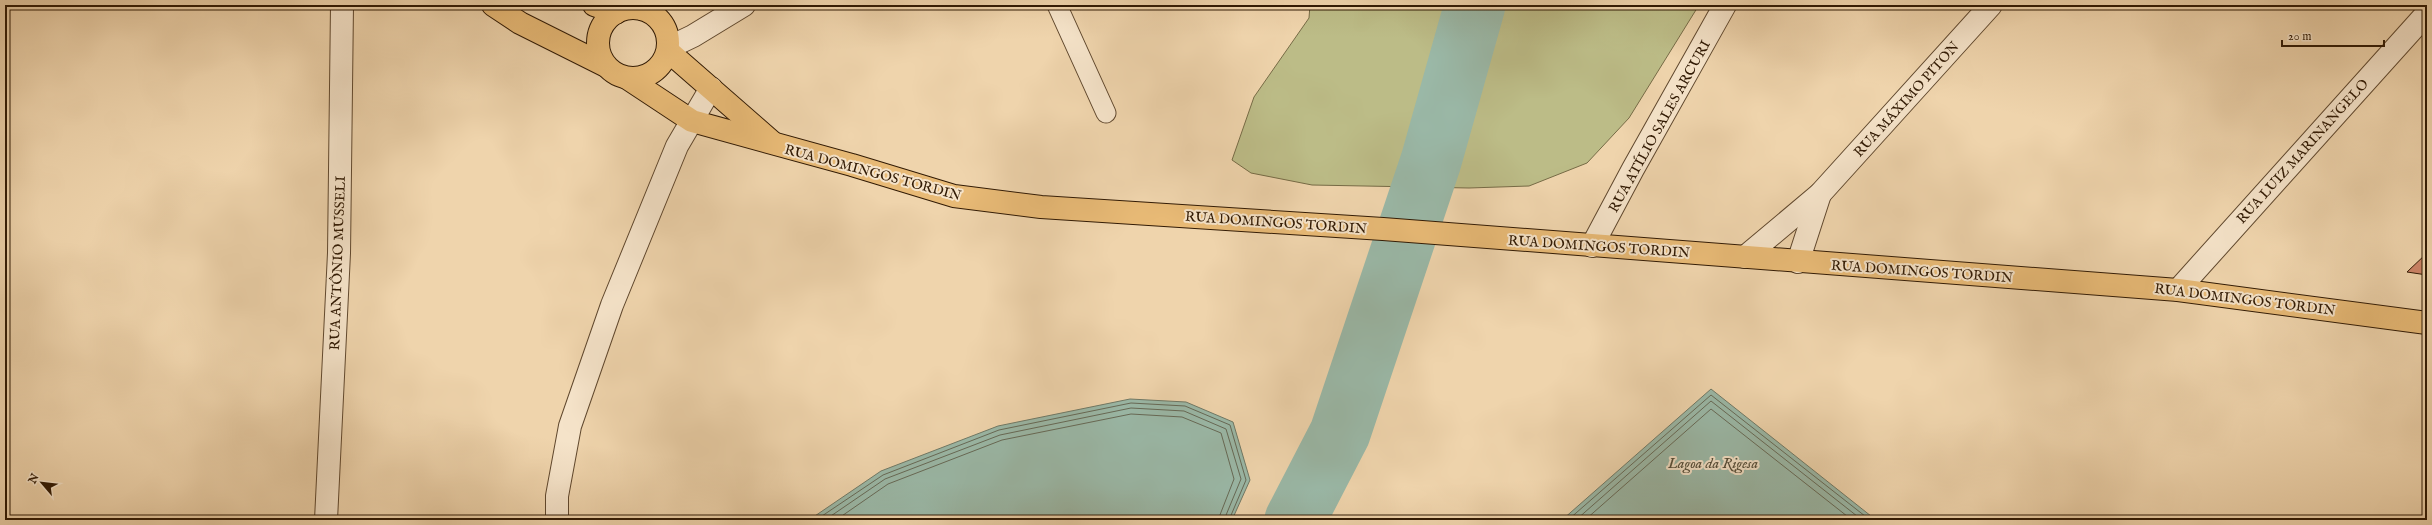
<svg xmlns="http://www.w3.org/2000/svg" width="2432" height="525" font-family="'IM FELL English',serif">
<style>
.green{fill:#bcbc87;stroke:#766b46}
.water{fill:#9ab8a7;stroke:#707966}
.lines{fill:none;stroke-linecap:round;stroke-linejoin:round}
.shore{stroke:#666956;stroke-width:1}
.river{stroke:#9ab8a7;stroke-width:61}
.building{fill:#ce8569;stroke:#311a04}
.service-casing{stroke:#60482e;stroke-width:21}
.minor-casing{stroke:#60482e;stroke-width:24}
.primary-casing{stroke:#311a04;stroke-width:24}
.service{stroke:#f5e3c9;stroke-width:19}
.minor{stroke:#f5e3c9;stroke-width:22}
.primary{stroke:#e8ba76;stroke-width:22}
.labels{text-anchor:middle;stroke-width:4;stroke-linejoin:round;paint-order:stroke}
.street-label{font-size:14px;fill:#311a04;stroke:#f5e3c9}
.water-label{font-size:15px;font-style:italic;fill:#504935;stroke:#f5e3c9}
</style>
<rect width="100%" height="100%" fill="#efd4ac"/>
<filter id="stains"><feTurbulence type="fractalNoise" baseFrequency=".005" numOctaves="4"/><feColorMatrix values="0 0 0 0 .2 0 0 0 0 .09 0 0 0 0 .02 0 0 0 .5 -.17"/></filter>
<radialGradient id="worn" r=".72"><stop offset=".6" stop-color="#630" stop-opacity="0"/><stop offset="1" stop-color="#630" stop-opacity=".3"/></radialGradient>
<path class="green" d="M1310,5H1699L1629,118L1587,163L1529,186L1469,188L1312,185L1251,173L1232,160L1254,97L1309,18Z"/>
<g class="water">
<path d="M1711,389L1876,520H1562Z"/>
<path d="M1130,399L1186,402L1233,422L1250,480L1232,520H809L881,471L998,426Z"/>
</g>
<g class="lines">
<g class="shore">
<path d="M816,520L883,475L999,430L1131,403L1185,406L1230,425L1246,480L1229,520"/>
<path d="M825,520L885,479L1000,435L1131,408L1184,411L1226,429L1241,479L1224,520"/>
<path d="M836,520L888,484L1002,440L1131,414L1182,417L1221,433L1234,479L1218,520"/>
<path d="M1568,520L1711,395L1870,520"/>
<path d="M1576,520L1711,401L1862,520"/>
<path d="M1585,520L1711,409L1852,520"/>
</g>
<path class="river" d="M1295,520L1340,433L1431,161L1475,5"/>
</g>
<path class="building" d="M2427,253V275L2407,272Z"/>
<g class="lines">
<defs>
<path id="service" d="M1057,5L1106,113"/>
<g id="minor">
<path d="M642,9L652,5"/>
<path d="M668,48L693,36L744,5"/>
<path d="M1592,246L1633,169L1725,5"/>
<path d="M1745,257L1820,194L1991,5"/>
<path d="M1798,262L1820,194"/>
<path d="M2178,290L2427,13"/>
<path d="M326,520L339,253L342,5"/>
<path d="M557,520V496L570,426L612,305L677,146L711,88"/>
</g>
<g id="primary">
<path d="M493,5L520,23L604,65"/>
<path d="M594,5L616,13"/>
<circle cx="633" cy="43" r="35"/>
<path d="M668,51L771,141"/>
<path d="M627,78L692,121L852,165L954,196L1041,207L1383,229L2178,290L2427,323"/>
</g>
</defs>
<use href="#service" class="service-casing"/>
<use href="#minor" class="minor-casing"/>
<use href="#primary" class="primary-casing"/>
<use href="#service" class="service"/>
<use href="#minor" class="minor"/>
<use href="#primary" class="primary"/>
</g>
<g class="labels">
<g class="street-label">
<text transform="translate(1906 99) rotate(-48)" y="5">RUA MÁXIMO PITON</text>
<text transform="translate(1659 126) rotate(-61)" y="5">RUA ATÍLIO SALES ARCURI</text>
<text transform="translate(2302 151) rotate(-48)" y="5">RUA LUIZ MARINANGELO</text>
<text transform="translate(873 172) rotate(15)" y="5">RUA DOMINGOS TORDIN</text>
<text transform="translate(1276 222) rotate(4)" y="5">RUA DOMINGOS TORDIN</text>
<text transform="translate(1599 246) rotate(4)" y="5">RUA DOMINGOS TORDIN</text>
<text transform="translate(337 263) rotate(-88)" y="5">RUA ANTÔNIO MUSSELI</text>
<text transform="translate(1922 271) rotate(4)" y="5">RUA DOMINGOS TORDIN</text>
<text transform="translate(2245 299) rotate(7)" y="5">RUA DOMINGOS TORDIN</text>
</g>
<g class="water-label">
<text x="1713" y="468">Lagoa da Rigesa</text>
</g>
</g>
<rect width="2432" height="525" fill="none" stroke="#efd4ac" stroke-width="20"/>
<rect x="6" y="6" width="2420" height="513" fill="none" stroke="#311a04" stroke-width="2"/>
<rect x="10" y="10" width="2412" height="505" fill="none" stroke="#311a04"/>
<g transform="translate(42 483) rotate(298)" stroke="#f5e3c9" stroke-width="3" paint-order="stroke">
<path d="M0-3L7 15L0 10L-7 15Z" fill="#311a04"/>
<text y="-6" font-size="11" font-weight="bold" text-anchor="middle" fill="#311a04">N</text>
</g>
<path d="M2282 40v6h102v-6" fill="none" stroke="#311a04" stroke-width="2"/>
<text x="2288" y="40" font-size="12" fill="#311a04" stroke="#f5e3c9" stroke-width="3" paint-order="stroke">20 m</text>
<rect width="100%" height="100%" filter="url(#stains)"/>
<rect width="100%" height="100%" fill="url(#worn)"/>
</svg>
